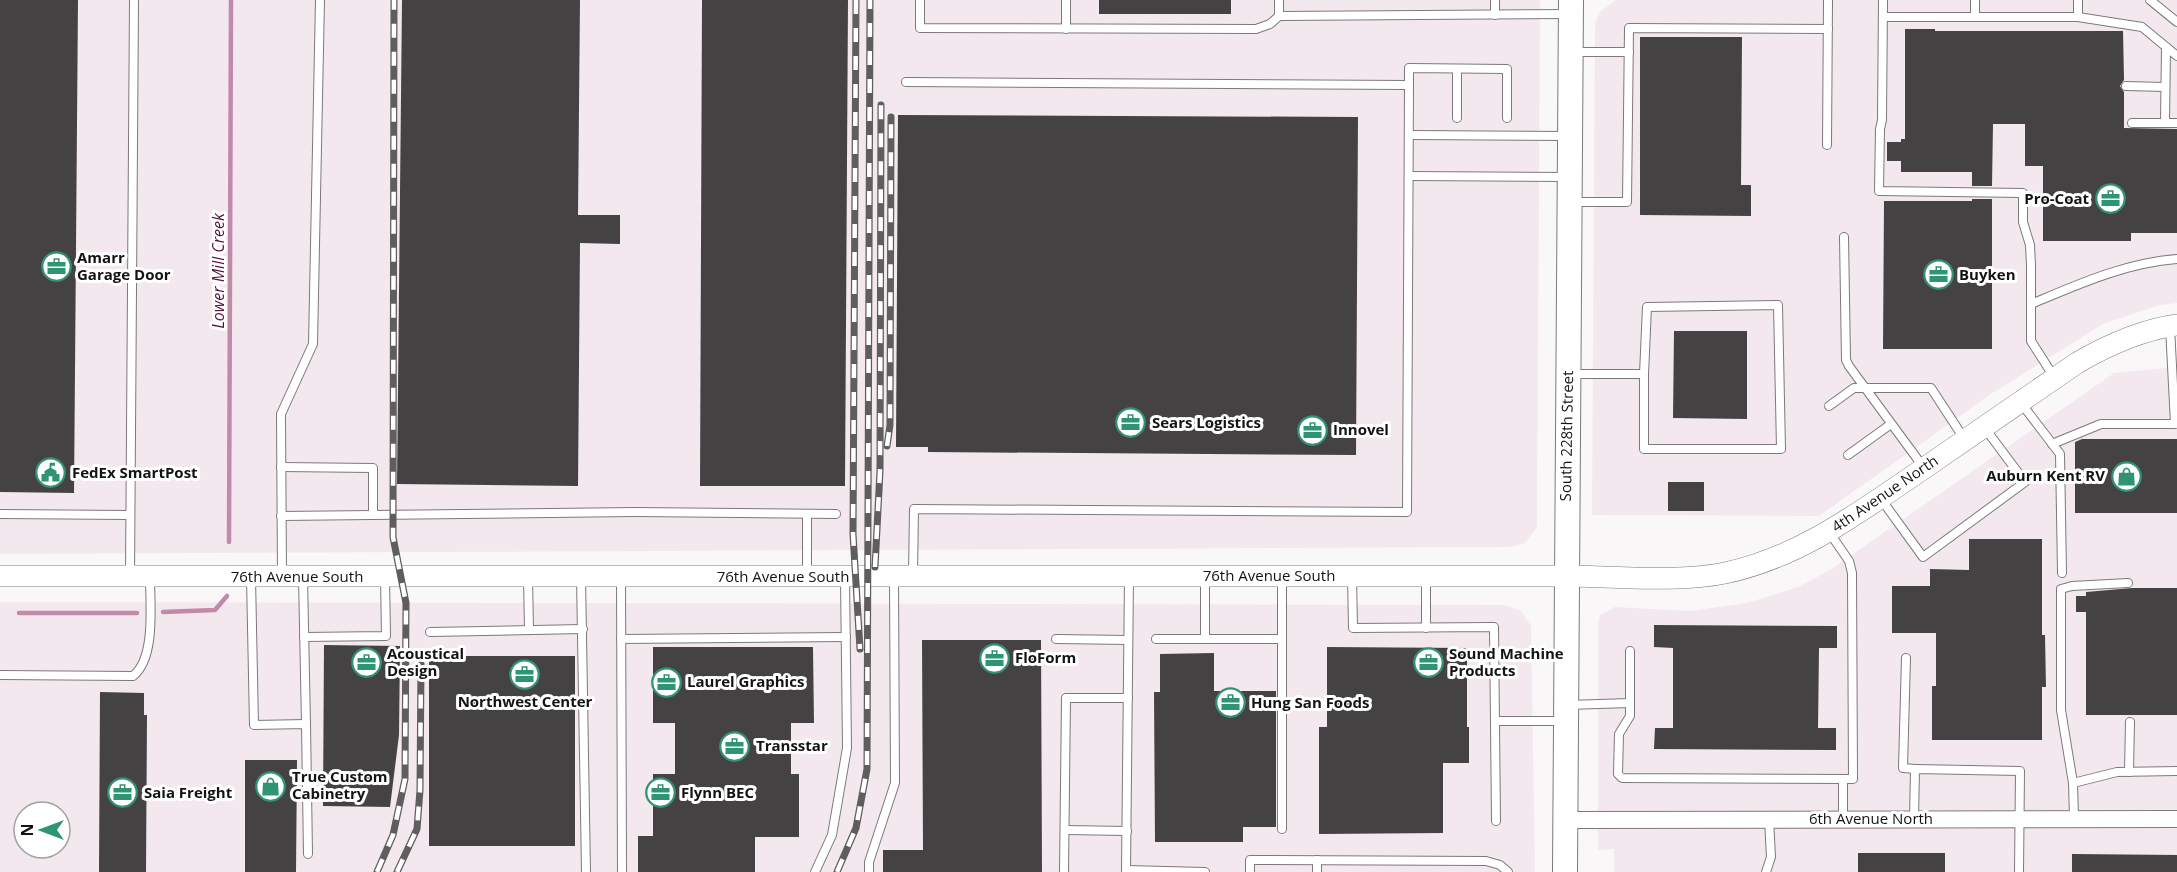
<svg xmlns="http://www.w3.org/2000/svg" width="2177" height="872" font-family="'Open Sans',sans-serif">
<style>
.built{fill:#f3e8ee;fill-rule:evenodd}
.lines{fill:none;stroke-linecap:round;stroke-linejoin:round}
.stream{stroke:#c18aa8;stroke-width:4.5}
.building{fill:#454243}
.service-casing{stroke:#7d797b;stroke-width:10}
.minor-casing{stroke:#7d797b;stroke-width:18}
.tertiary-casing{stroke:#7d797b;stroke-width:22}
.secondary-casing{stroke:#7d797b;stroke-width:26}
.service{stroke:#fff;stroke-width:8}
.minor{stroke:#fff;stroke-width:16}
.tertiary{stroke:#fff;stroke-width:21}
.secondary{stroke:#fff;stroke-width:24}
.rail-casing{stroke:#5f5d5e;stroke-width:7}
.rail{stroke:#fff;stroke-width:4.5;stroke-dasharray:14;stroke-linecap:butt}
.labels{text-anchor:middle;stroke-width:6;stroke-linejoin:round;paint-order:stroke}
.poi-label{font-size:15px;font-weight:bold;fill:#141313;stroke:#fff;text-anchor:start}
.street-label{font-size:15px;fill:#141313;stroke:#fff}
.water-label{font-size:16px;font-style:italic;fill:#510f3a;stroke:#fff}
</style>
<rect width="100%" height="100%" fill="#faf7f9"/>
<g class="built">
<path d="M0,0H1540L1537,527L1525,543L1510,547L0,554Z"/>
<path d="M1616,0H2177V303L2160,305L2103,324L1994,392L1819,516L1592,515L1595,23L1600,12Z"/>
<path d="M2177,367V872H1614V849L1598,850V628L1600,615L1615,607L1690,611L1747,603L1798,587L1830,570L2114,373Z"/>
<path d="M0,602L1504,605L1521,611L1531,626L1535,872H0ZM24,812H60V848H24Z"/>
</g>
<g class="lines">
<g class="stream">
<path d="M229,542L231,0"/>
<path d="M163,612L215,610L227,596"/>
<path d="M19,613H137"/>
</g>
</g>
<g class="building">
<path d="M0,0H78L74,493L0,492Z"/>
<path d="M402,0H580L578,215H620V244L580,243L578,486L397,484Z"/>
<path d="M702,0H848L845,486H700Z"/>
<rect x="1099" y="0" width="132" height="14"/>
<path d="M1905,29H1935V31H2123L2124,80L2120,86L2124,92V128L2177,129V233H2131V241H2043V166H2025V124H1993L1992,186H1972V172H1901V161H1887V142H1901V139H1905Z"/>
<path d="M1640,37H1742L1741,185H1751V216L1640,215Z"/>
<path d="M898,115L1358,117L1356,455L928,452V447H896Z"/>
<path d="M1972,199H1992V349H1883L1884,201H1972Z"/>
<path d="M1674,331H1747V419L1673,418Z"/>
<path d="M2082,439H2177V513H2075V442Z"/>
<rect x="1668" y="482" width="36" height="29"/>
<path d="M1969,539H2042V635H2045L2046,687H2042V740H1932V686H1936V633H1892V586H1930V569L1969,570Z"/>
<path d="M2132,588H2177V715H2086V612H2076V596H2086V592Z"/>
<path d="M1654,625L1837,626V648H1819L1818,728H1836V750L1654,749L1655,728H1673V648L1654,647Z"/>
<path d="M922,640H1041L1042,872H883V850H923Z"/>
<path d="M324,645L400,646L399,735L390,807L323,806Z"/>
<path d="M653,647H813L814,723H791V774H799V837H755V872H638V836H653V774H675V723H653Z"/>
<path d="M1327,647L1467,648V727H1469V763H1443V833L1319,834V727H1327Z"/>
<path d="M1214,653V691H1276V827H1243V842H1155L1154,692H1160V654Z"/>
<rect x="429" y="656" width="146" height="190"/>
<path d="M100,692L144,693V715H147L146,872H99Z"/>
<path d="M245,760H297L296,872H245Z"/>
<rect x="1858" y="853" width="87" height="19"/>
<path d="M2072,854L2177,855V872H2072Z"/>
</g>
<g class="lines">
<defs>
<g id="service">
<path d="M920,0V28L1256,29L1270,24L1279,16"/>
<path d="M1279,0V16L1570,14"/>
<path d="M1883,0L1882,120L1880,129L1879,191L2023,193V222L2030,245L2031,265V341L2054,377"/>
<path d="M2150,0L2177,22"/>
<path d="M1495,15V0"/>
<path d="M1883,17H2078V0"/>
<path d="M1975,17V0"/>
<path d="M2078,17L2142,27L2177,56"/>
<path d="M1066,29V0"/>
<path d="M1572,52H1629"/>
<path d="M906,82L1409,85L1407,512L914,509L913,574"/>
<path d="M1409,85V68L1507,69V118"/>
<path d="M2126,86L2165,87"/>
<path d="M1457,118V69"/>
<path d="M2132,123H2177"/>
<path d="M2165,123L2166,47"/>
<path d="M1409,135L1569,136"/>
<path d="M1827,145L1828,0"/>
<path d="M1409,176L1567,177"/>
<path d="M1572,202H1627L1629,28L1828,29"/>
<path d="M1844,237L1846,360L1849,366L1924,468"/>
<path d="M2031,304C2079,284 2125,263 2177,259"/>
<path d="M1571,374H1644V449H1781L1778,305L1647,307L1644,374"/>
<path d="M2021,403L2060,454L2062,573"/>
<path d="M1829,406L1854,388H1931L1965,440"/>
<path d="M2052,444L2101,424H2175L2170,327"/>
<path d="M1848,455L1891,424"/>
<path d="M281,467L373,468V515"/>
<path d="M1881,499L1923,557L2025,482L1984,427"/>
<path d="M0,514L130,515"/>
<path d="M807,514V576"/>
<path d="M281,516L635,512L836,514"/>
<path d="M130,576L134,0"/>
<path d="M1205,576V639"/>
<path d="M1352,576L1353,628L1494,627L1496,821"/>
<path d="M282,577L281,414L313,344L320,0"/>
<path d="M303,577L306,724"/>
<path d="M528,577L529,630"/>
<path d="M581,577L586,872"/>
<path d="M621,577L622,872"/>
<path d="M1426,577V628"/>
<path d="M251,578L254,725L306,724L308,854"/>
<path d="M430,632L583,629"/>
<path d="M304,637L386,636L385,577"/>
<path d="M621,639L846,637"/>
<path d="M1056,639L1128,640"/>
<path d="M1156,639H1282"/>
<path d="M1630,651V716L1619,734L1618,774L1622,778L1853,779L1852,573L1849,561L1829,532"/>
<path d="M1906,658L1903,768L1915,769"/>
<path d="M0,675L133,676C156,658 150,604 150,577"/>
<path d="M1567,705L1630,703"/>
<path d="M1495,721H1564"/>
<path d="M2129,772L2130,722"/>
<path d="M2073,783L2117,772L2177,771"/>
<path d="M2074,818L2073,783L2061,710V589L2072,586L2128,583"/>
<path d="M1843,819V779"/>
<path d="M1914,819L1915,769L2020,771L2019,872"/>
<path d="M1282,829V576"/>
<path d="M1065,830L1127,831"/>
<path d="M1317,860V872"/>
<path d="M1126,870L1205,872"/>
<path d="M815,872L832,835L847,748L845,577"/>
<path d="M869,872V862L895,783L894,577"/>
<path d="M1064,872L1066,698H1128"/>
<path d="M1126,872L1129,577"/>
<path d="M1250,872V860L1486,861L1500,865L1508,872"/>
<path d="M1766,872L1771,857L1769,819"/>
</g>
<path id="minor" d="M1566,820L2177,819"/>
<path id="tertiary" d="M0,576H1566C1616,576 1677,583 1725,573C1800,557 1858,513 1920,471C1973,435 2025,399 2077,363C2108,345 2142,330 2177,325"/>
<path id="secondary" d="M1565,872L1571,0"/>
</defs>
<use href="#service" class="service-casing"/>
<use href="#minor" class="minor-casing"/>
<use href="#tertiary" class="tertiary-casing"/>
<use href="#secondary" class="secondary-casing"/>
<use href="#service" class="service"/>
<use href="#minor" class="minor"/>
<use href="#tertiary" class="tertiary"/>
<use href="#secondary" class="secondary"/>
<defs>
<g id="rail">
<path d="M856,0L853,534L860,649"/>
<path d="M887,446L890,425L891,117"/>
<path d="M875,567L880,471L881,105"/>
<path d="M377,872L393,835L405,779L406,603L393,537L394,0"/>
<path d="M397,872L417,829L420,790L421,664"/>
<path d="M837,872L856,828L867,769L870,0"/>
</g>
</defs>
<use href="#rail" class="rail-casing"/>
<use href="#rail" class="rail"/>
</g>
<defs>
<symbol id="office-ring" viewBox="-11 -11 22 22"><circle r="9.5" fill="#fff" stroke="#2f9470" stroke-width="1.5"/><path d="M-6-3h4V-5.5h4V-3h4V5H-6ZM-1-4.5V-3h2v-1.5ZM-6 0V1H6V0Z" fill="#2f9470"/></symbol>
<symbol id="civic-ring" viewBox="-11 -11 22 22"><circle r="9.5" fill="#fff" stroke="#2f9470" stroke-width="1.5"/><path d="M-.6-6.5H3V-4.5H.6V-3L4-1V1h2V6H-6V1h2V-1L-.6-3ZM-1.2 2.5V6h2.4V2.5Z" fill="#2f9470"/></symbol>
<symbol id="shop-ring" viewBox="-11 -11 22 22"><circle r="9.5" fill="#fff" stroke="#2f9470" stroke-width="1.5"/><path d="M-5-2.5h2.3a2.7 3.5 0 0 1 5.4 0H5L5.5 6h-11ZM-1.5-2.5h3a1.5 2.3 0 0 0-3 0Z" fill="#2f9470"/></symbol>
</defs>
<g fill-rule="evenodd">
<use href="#office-ring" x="2094" y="182" width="33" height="33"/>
<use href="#office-ring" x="40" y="250" width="33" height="33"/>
<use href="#office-ring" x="1922" y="258" width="33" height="33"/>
<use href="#office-ring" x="1114" y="406" width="33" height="33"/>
<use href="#office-ring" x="1296" y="414" width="33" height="33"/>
<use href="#civic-ring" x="34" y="456" width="33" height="33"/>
<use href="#shop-ring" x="2110" y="460" width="33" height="33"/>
<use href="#office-ring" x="978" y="642" width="33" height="33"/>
<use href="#office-ring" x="350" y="646" width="33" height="33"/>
<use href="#office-ring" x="1412" y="646" width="33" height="33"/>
<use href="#office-ring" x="508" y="658" width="33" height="33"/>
<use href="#office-ring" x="650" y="666" width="33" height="33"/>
<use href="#office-ring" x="1214" y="686" width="33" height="33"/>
<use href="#office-ring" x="718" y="730" width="33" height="33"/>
<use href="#shop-ring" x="254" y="770" width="33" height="33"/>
<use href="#office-ring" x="106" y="776" width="33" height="33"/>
<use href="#office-ring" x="644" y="776" width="33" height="33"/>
</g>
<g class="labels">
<g class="poi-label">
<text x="2089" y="204" text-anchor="end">Pro-Coat</text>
<text x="77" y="263">Amarr<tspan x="77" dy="17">Garage Door</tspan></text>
<text x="1959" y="280">Buyken</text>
<text x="1152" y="428">Sears Logistics</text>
<text x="1333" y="435">Innovel</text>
<text x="72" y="478">FedEx SmartPost</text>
<text x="2105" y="481" text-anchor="end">Auburn Kent RV</text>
<text x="387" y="659">Acoustical<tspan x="387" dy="17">Design</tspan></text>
<text x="1449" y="659">Sound Machine<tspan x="1449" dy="17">Products</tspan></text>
<text x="1015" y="663">FloForm</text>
<text x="687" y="687">Laurel Graphics</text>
<text x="525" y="707" text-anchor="middle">Northwest Center</text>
<text x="1251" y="708">Hung San Foods</text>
<text x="756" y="751">Transstar</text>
<text x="292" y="782">True Custom<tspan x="292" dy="17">Cabinetry</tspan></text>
<text x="144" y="798">Saia Freight</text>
<text x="681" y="798">Flynn BEC</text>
</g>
<g class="street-label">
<text transform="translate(1567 436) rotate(-89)" y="5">South 228th Street</text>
<text transform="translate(1885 494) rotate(-34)" y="5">4th Avenue North</text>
<text x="1269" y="581">76th Avenue South</text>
<text x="297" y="582">76th Avenue South</text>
<text x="783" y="582">76th Avenue South</text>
<text x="1871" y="824">6th Avenue North</text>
</g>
<g class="water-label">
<text transform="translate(218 271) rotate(-90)" y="6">Lower Mill Creek</text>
</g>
</g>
<g transform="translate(42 830) rotate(270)"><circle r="28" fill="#ffffff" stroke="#a1a1a1" stroke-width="1.5"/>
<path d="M0-4.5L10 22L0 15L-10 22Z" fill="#2f9470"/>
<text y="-9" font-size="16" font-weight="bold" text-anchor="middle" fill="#141313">N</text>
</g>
</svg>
